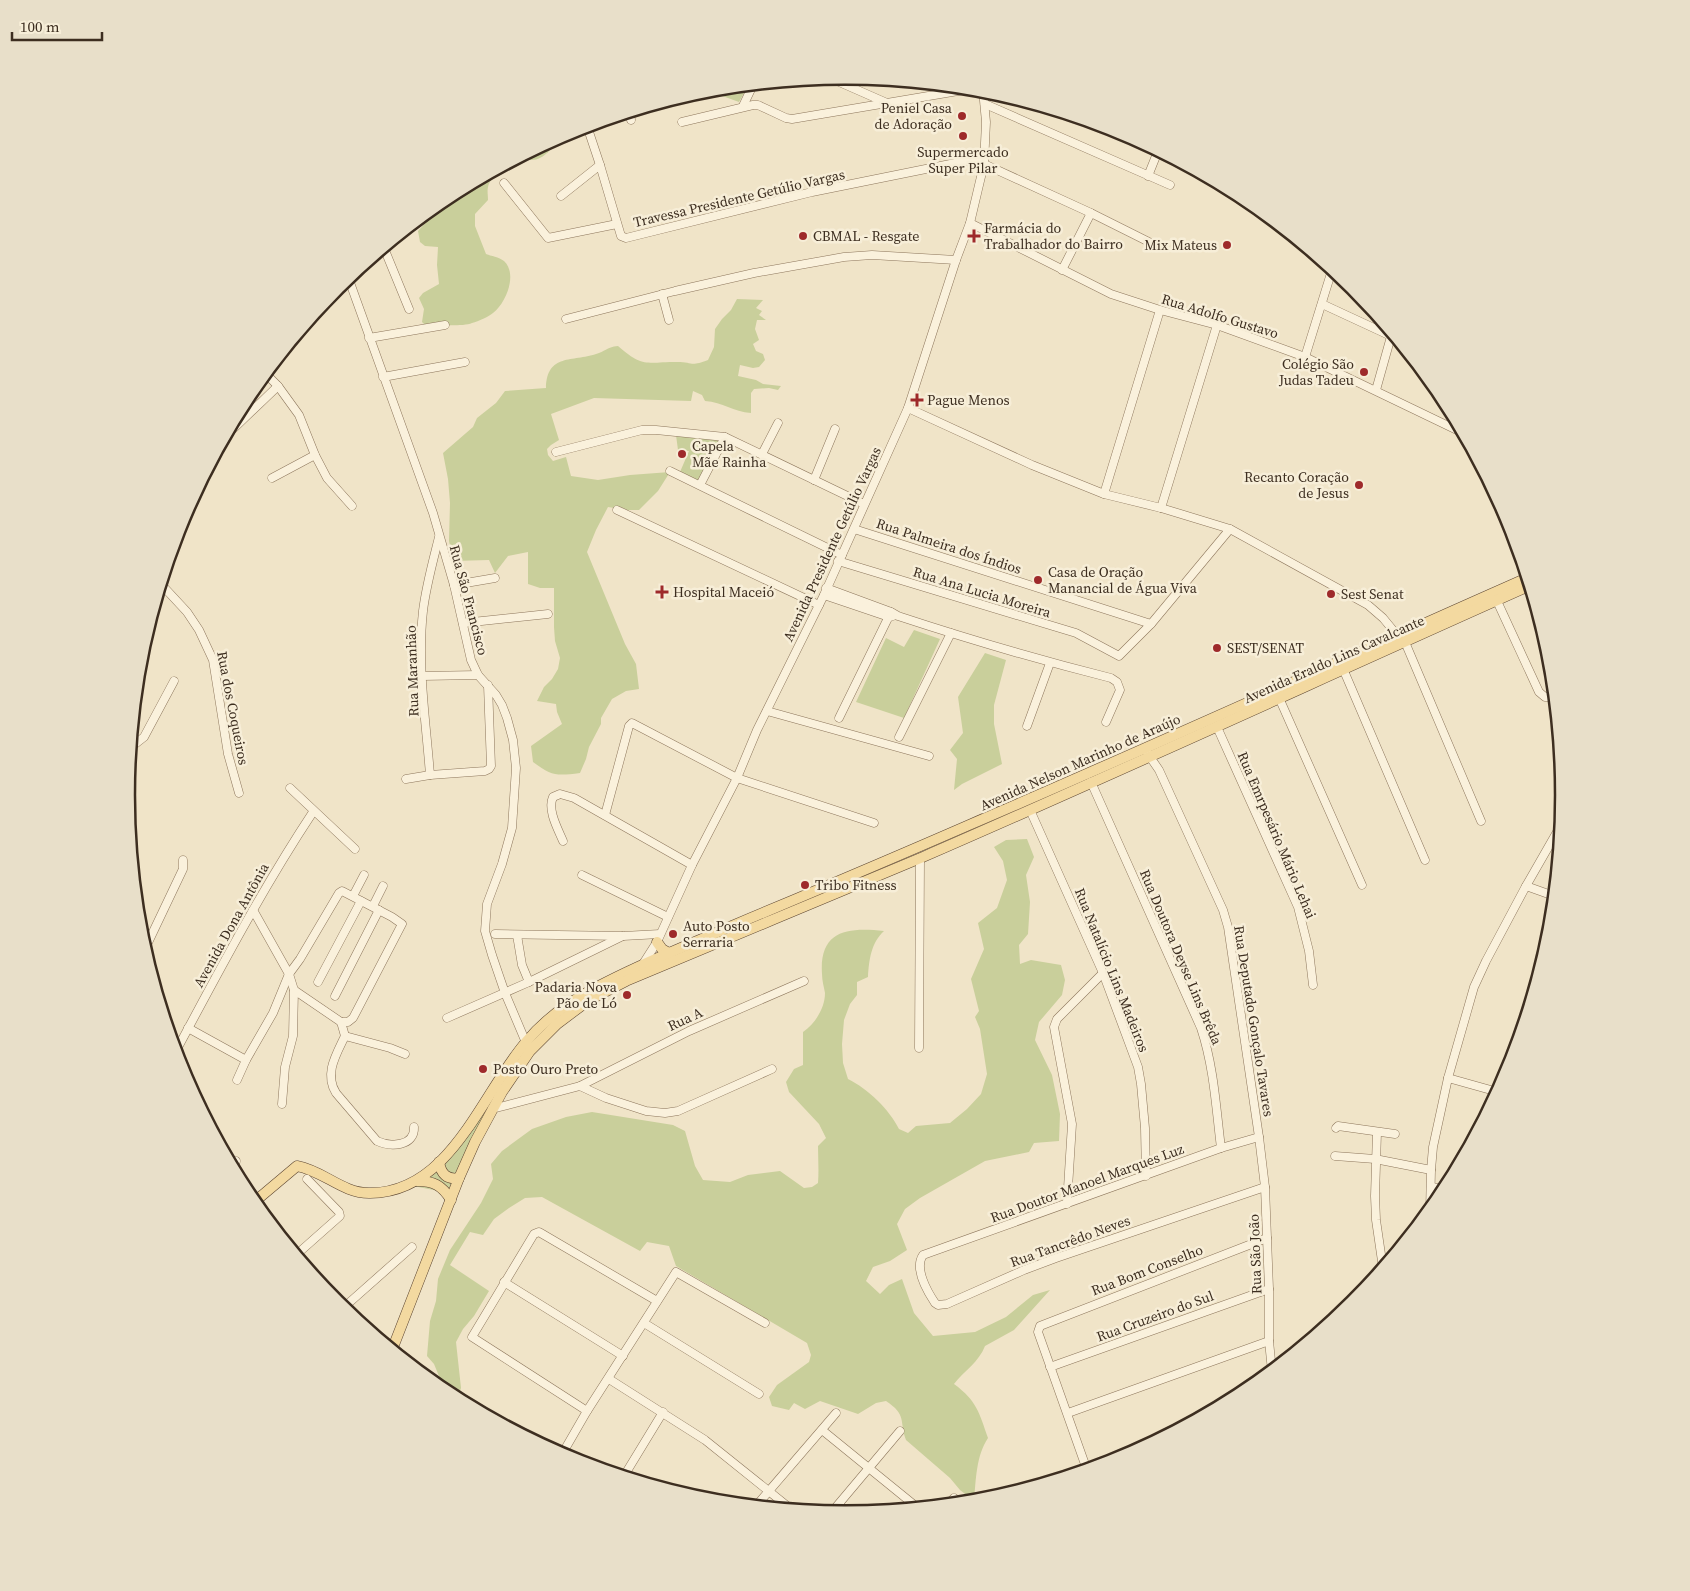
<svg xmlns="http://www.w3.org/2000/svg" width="1690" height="1591" font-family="'Source Serif 4',serif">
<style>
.green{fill:#c9cf9b}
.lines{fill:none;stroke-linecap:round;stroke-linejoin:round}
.minor-casing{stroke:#8d765c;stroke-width:9}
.major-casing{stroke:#5b4430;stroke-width:11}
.minor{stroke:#faf1dc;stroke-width:8}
.major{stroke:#f3d9a0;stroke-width:10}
.poi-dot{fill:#9e2a2b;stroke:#f7eed8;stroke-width:2}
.labels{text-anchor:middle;stroke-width:5;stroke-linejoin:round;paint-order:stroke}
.poi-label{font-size:14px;fill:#3d2e20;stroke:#f7eed8;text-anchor:start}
.street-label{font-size:14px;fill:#3d2e20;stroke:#f7eed8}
.rim{fill:none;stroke:#3d2e20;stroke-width:2.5}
</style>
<rect width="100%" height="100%" fill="#f0e4c8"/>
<g class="green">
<path d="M748,86L739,102L717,94L716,89Z"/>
<path d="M560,136C552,150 538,167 522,157Z"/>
<path d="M503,167C499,174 489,179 488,187C487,191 488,195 488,200L475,214V226L486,254C491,256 499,257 504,261C518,274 506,303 493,313C488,317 479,321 472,323C463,327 439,324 426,326L422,322L424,309L419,298L423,293L439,284L437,265L438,247L425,246L420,242L418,231L430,218L431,210L446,197Z"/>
<path d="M737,299L763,300L756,308L762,311L759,315L766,320H757L755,329L759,340L753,344L756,351L763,354L765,360L759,367L753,368L740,365L738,376L756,380L763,384L781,386L778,390L769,388L754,389L751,393V413C733,412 723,402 705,401L702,395L693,391L691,401L594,398L551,414L559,440L551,445L547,449L548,455L553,461L566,457L571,476L598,480L630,475L670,472L658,491L639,510H627L608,507L596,530L587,552L625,644L636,664L639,689L626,691L612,699L601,718V724L589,747L586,759L580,773C556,776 552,776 533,762L531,746L562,724L557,712L556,704L537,701L544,687L552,679L558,669L560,658L555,641L554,627V588H540L528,584V552L508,556L495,573L489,560L453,561L449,541L450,503L448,479L443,453L473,427L477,418L496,403L505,391L546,388C547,353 573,362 596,354C605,352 606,347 618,346C643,368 646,362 677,362C693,362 690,367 708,360L714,347L715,329L722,319L731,310Z"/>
<path d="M676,435L722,438L699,481L680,472L689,451L678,450Z"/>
<path d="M914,630L940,639L904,718L856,702L886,638L904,647Z"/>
<path d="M985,653L1006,660L994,705V724L1002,764L962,784L954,790L957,759L950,750L963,733L958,697Z"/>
<path d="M1027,839L1034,857L1026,875L1030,902L1028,934L1019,945L1020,964L1031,960L1061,965L1065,980L1062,995L1039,1022L1035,1040L1052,1075L1060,1114L1059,1141L1034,1143L1029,1152L985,1161L920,1198L905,1209L897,1224L907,1250L890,1261L873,1267L866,1281L880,1294L889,1285L902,1279L914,1313L933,1336L975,1332L1006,1317L1033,1295L1050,1290L1014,1330L985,1346C979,1362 964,1371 954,1384C977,1401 979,1412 988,1438C976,1456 976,1480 974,1501L960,1490L950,1478L906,1440C899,1420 907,1415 886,1401L876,1403L858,1414L820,1401L805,1409L794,1403L789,1410L772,1406L769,1397L777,1385L809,1362L811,1355L807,1343L676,1266L669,1246L647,1242L640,1251L542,1197L525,1198L509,1208L494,1219L483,1235L470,1232L450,1265L489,1291L474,1316L463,1329L456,1342L461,1388L457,1400L441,1390L443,1386L434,1364L427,1356L430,1321L436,1301L438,1279L450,1250L481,1203L493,1179L491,1164L502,1151L532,1129L566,1117L592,1112L673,1125L685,1131L695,1166L703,1180L730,1182L748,1175L780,1171L804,1188L812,1187L818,1183C819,1170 818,1158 818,1146L826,1138L819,1124L789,1092L786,1082L794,1069L803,1065V1032C815,1024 825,1008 825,993C824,987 822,981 822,974C819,930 848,927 884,931C871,943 869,960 868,977L857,982V995L850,1004L844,1020L842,1044L843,1063L848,1079C868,1089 889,1109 899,1129L908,1133L916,1126L950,1123L967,1109L981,1094L987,1074L980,1029L975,1017L979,1011L971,979L984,949L978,923L997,908L1007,880L1003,861L994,847L1006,840Z"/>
<path d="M485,1111L486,1112L457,1179L445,1196L439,1191L413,1186Z"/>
</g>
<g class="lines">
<defs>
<g id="minor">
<path d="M830,78L887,103"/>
<path d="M985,104L1170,185"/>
<path d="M743,106L753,85"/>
<path d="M630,113L631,120"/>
<path d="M682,122L753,105H758L786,118L792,119L970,89"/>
<path d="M587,126L600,165"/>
<path d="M984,164L1091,213L1151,243"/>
<path d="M1148,176L1158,151"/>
<path d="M504,183L548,238L617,224"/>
<path d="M561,196L600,165L621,236L626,238L812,192L985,157"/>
<path d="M970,223L1111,294L1160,310L1217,325L1305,357L1463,433"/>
<path d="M384,248L409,309"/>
<path d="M1062,270L1091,213"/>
<path d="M348,277L433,513L454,585L471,660L478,675L496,695L502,705L507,718L513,740L516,768L512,828L502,864L487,904L485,931L492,955L505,993L527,1045"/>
<path d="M662,294L669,320"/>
<path d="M1322,304L1391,336"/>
<path d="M566,319L675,291L754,273L844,257L872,255L956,260"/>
<path d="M369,338L445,325"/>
<path d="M1305,357L1332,270"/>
<path d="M265,373L278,386L299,415L315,455L327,478L352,506"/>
<path d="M383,377L465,362"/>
<path d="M1376,390L1392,333"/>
<path d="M908,408L1032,465L1104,494L1161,508L1230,529L1368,605L1383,618L1397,635"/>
<path d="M233,429L278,386"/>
<path d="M556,452L642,430H656L725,437L864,504"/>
<path d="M762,454L778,423"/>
<path d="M670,471L842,555"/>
<path d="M272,478L315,455"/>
<path d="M814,480L835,429"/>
<path d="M700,485L725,437"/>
<path d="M1104,494L1160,310"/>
<path d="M1161,508L1217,325"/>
<path d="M617,510L819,605"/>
<path d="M854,529L1151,624"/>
<path d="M838,561L1076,633L1119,656L1151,624L1230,529"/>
<path d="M161,584L187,612L199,630L213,660L228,754L239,793"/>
<path d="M454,585L495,578"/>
<path d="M826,588L891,612L898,616C968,639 1039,660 1111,678L1117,682L1120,690L1106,722"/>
<path d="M824,595L889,617L893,616"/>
<path d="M1497,601L1539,692L1545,697H1555"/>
<path d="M463,623L548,614"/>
<path d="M1405,642L1481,821"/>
<path d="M1344,671L1425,860"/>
<path d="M422,676L478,675"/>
<path d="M1280,700L1362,885"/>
<path d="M767,711L929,756"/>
<path d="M839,718L891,612"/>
<path d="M1027,726L1050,663"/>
<path d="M1217,727L1298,907L1309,951L1313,985"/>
<path d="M899,737L951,633"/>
<path d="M130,748L144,737L174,681"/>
<path d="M1148,754L1159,770L1223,910L1228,927L1259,1137L1265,1187L1269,1289V1341L1272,1371"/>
<path d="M430,775C426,721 417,666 423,611C426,586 433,561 439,537"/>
<path d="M406,779L430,775L485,771L489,769L491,766L488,685"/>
<path d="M1091,782L1201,1028C1214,1067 1216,1108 1221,1148"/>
<path d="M290,788L355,849"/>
<path d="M1030,810L1103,973L1138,1067L1141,1084L1145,1128L1146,1176"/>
<path d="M605,815L629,726L632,723L737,778L874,823"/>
<path d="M563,841C558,829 547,810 553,797L560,794L574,798L692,865"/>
<path d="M582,875L668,917"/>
<path d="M1526,886L1554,896"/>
<path d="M353,896L364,875"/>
<path d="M373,906L383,886"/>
<path d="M253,910L289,974L294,990L341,1022L345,1036L390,1048L405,1054"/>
<path d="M495,934L623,936L660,934"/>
<path d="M517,935L522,965L529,982"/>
<path d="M144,951L183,869V860"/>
<path d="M643,964L657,942L692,865L737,778L757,730L824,595L908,408L956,260L970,223L984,164L986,122L983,90"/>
<path d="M318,982L361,901"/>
<path d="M335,996L379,910"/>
<path d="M447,1018L529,982L623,936"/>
<path d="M188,1028L246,1060"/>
<path d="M345,1036C336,1055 324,1074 336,1093L377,1141C390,1147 415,1147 414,1127"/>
<path d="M919,1048L920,858"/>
<path d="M175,1053C219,971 262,889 313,812"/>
<path d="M1448,1078L1498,1092"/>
<path d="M237,1080L246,1060L273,1013L289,974L300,959L339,893L342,891L392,917L402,924L353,1018L348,1022H341"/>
<path d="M580,1086L689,1031L804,981"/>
<path d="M282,1104L285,1067L293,1036L294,990"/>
<path d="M492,1109L580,1086L606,1098L646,1111L665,1113L678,1111L772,1069"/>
<path d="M1336,1128L1338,1126L1395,1134"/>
<path d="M1377,1132L1375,1196L1376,1220L1383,1268"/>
<path d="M1259,1137L1221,1148L923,1255C914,1268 927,1291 935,1303L938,1305L947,1304L1024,1270L1056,1258L1265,1187"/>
<path d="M1335,1156L1375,1159L1431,1170"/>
<path d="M231,1166L236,1161"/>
<path d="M1431,1187L1446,1189"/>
<path d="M1067,1204L1072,1124L1054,1027L1057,1019L1103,973"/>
<path d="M1430,1211L1431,1170L1433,1147L1448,1078L1474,987L1486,961L1526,886L1561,825"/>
<path d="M296,1255L340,1216L339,1212L307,1179"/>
<path d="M504,1282L623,1356"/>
<path d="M342,1309L412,1247"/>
<path d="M644,1323L759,1394"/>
<path d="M1050,1367L1269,1289"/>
<path d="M609,1379L705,1440L791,1509"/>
<path d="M587,1411L472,1337L534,1234L539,1232L657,1301"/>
<path d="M1068,1413L1269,1341"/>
<path d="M822,1430L918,1508"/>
<path d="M561,1456L587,1411L676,1272L765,1323"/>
<path d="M1087,1470L1038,1332L1040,1326L1267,1238"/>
<path d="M624,1476L663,1412"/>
<path d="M947,1505L954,1498"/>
<path d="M756,1506L836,1413"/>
<path d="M831,1513L900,1431"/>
</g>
<g id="major">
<path d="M657,942L662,949L669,953"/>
<path d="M439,1162C441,1174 447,1180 459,1178"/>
<path d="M417,1181C433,1181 442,1185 451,1200"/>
<path d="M253,1203L297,1166C324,1171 342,1193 369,1193C450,1194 482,1093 526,1042C545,1019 572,1000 599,986C642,963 689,945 734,925C813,892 891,859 969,825C1156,745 1341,660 1527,578"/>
<path d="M392,1350L459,1178L475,1142L502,1092L530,1051L557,1024L589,1000L626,981C725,939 824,899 923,857C1126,769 1327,676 1529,586"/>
</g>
</defs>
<use href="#minor" class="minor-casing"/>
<use href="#major" class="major-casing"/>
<use href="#minor" class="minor"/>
<use href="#major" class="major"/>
</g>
<g class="poi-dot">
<circle cx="962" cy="116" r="5"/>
<circle cx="963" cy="136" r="5"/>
<circle cx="803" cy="236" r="5"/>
<path d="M971.5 228.5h5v5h5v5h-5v5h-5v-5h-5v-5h5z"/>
<circle cx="1227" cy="245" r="5"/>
<circle cx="1364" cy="372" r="5"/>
<path d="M914.5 392.5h5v5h5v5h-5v5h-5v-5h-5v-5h5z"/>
<circle cx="682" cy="454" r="5"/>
<circle cx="1359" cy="485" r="5"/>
<circle cx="1038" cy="580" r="5"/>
<path d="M659.5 584.5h5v5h5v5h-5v5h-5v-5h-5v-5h5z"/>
<circle cx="1331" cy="594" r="5"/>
<circle cx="1217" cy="648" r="5"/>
<circle cx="805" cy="885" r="5"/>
<circle cx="673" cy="934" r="5"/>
<circle cx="627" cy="995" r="5"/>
<circle cx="483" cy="1069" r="5"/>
</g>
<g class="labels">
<g class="poi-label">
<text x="952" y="113" text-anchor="end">Peniel Casa<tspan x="952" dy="16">de Adoração</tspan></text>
<text x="963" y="157" text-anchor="middle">Supermercado<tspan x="963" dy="16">Super Pilar</tspan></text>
<text x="984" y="233">Farmácia do<tspan x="984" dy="16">Trabalhador do Bairro</tspan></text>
<text x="813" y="241">CBMAL - Resgate</text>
<text x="1217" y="250" text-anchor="end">Mix Mateus</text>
<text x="1354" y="369" text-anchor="end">Colégio São<tspan x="1354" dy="16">Judas Tadeu</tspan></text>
<text x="927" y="405">Pague Menos</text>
<text x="692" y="451">Capela<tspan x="692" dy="16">Mãe Rainha</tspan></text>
<text x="1349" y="482" text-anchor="end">Recanto Coração<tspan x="1349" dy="16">de Jesus</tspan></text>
<text x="1048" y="577">Casa de Oração<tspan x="1048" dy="16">Manancial de Água Viva</tspan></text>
<text x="673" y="597">Hospital Maceió</text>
<text x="1341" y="599">Sest Senat</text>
<text x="1227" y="653">SEST/SENAT</text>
<text x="815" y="890">Tribo Fitness</text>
<text x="683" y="931">Auto Posto<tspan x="683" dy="16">Serraria</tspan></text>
<text x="617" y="992" text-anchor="end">Padaria Nova<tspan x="617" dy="16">Pão de Ló</tspan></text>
<text x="493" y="1074">Posto Ouro Preto</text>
</g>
<g class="street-label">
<text transform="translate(739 198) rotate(-13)" y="5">Travessa Presidente Getúlio Vargas</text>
<text transform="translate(1220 316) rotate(17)" y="5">Rua Adolfo Gustavo</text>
<text transform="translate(832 544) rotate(-65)" y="5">Avenida Presidente Getúlio Vargas</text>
<text transform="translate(949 546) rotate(18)" y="5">Rua Palmeira dos Índios</text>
<text transform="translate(982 592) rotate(17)" y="5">Rua Ana Lucia Moreira</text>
<text transform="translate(469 600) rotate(75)" y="5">Rua São Francisco</text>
<text transform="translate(1334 659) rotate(-24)" y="5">Avenida Eraldo Lins Cavalcante</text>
<text transform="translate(412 671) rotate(-92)" y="5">Rua Maranhão</text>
<text transform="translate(233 708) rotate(79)" y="5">Rua dos Coqueiros</text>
<text transform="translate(1080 762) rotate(-24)" y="5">Avenida Nelson Marinho de Araújo</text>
<text transform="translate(1277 835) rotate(67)" y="5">Rua Emrpesário Mário Lehai</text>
<text transform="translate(231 925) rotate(-61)" y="5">Avenida Dona Antônia</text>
<text transform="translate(1181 957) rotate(67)" y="5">Rua Doutora Deyse Lins Brêda</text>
<text transform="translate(1112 970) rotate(68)" y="5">Rua Natalício Lins Madeiros</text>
<text transform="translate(685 1019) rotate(-25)" y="5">Rua A</text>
<text transform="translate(1254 1021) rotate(81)" y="5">Rua Deputado Gonçalo Tavares</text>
<text transform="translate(1087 1183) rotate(-20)" y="5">Rua Doutor Manoel Marques Luz</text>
<text transform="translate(1070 1241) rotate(-20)" y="5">Rua Tancrêdo Neves</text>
<text transform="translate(1255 1254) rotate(-92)" y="5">Rua São João</text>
<text transform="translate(1147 1270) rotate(-21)" y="5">Rua Bom Conselho</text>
<text transform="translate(1155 1316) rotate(-20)" y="5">Rua Cruzeiro do Sul</text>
</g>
</g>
<path d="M0 0H1690V1591H0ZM135 795a710 710 0 1 1 1420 0a710 710 0 1 1-1420 0Z" fill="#e8dfc9" fill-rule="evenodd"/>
<path class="rim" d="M135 795a710 710 0 1 1 1420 0a710 710 0 1 1-1420 0Z"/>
<path d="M12 32v8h90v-8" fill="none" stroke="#3d2e20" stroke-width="2.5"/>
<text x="20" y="32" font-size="15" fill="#3d2e20" stroke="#f7eed8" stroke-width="4" paint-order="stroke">100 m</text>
</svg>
